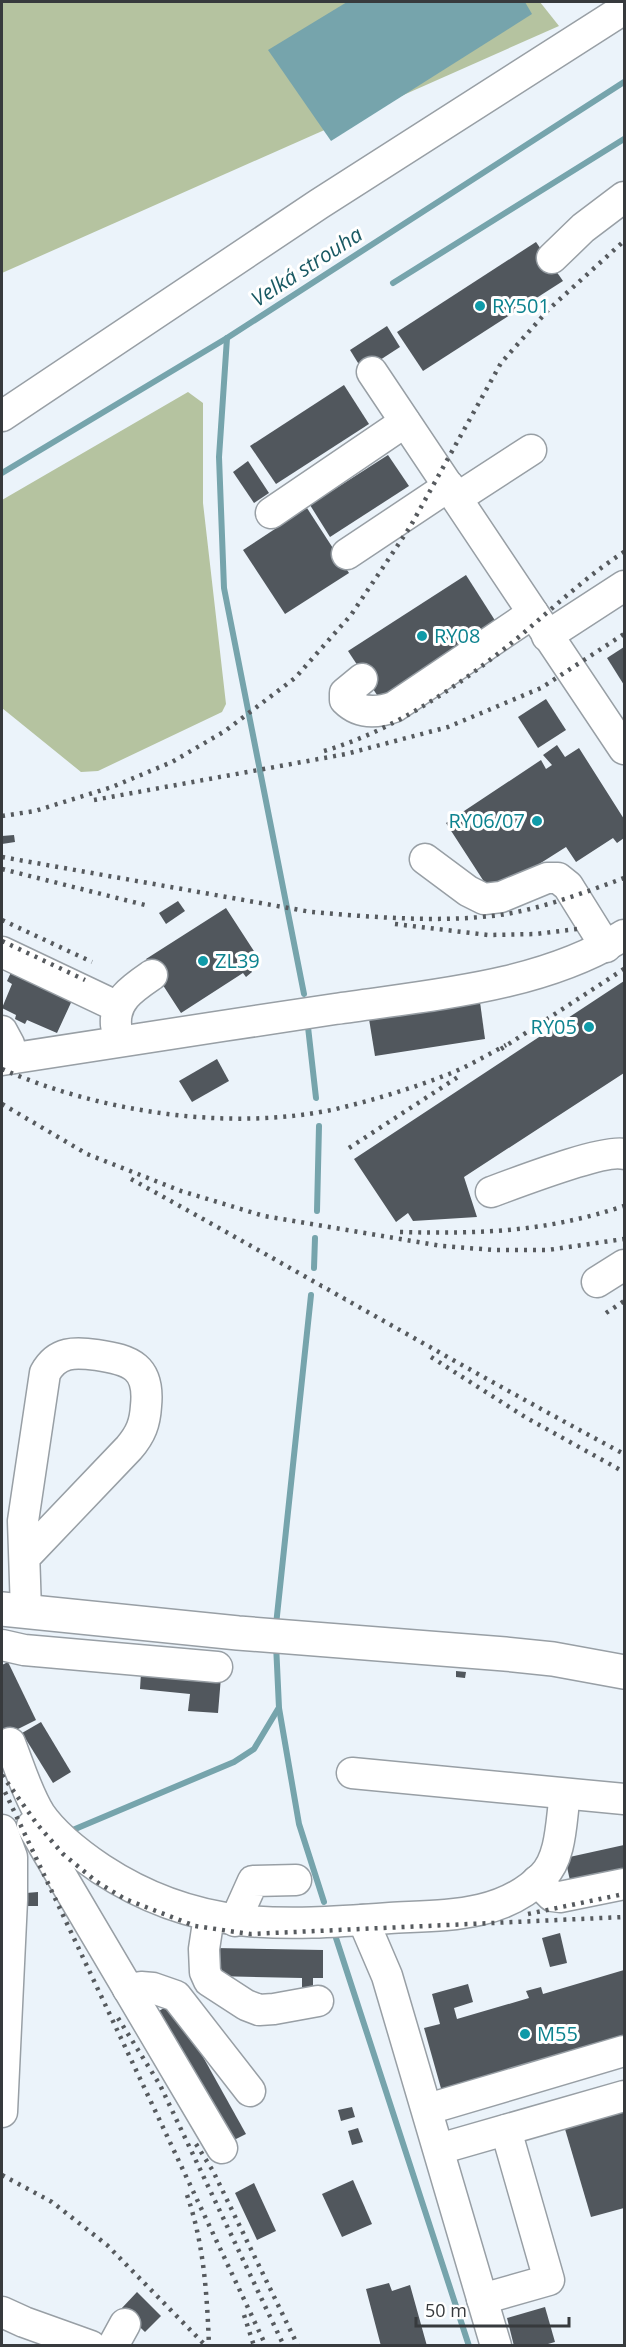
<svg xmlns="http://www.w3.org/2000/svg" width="626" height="2347" font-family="'Open Sans',sans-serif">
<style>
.forest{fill:#b5c3a0}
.water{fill:#76a4ac}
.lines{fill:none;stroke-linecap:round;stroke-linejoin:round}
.stream{stroke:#76a4ac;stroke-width:6}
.building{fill:#51575d}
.minor-casing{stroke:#989fa5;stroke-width:33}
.major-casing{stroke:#989fa5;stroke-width:36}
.minor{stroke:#fff;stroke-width:30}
.major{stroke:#fff;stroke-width:33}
.rail{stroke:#565a5e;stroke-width:4.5;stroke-dasharray:3 6;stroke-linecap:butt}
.culture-dot{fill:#0f9aa8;stroke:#fff;stroke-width:2}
.labels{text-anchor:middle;stroke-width:6;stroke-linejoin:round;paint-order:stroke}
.culture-label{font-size:20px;fill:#0d838f;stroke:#fff;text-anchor:start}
.water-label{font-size:21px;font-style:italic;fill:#195963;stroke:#fff}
</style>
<rect width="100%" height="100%" fill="#ebf3fa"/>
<g class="forest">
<path d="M2,2H540L559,26L2,273Z"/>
<path d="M188,392L203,403V503L226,704L222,712L98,771L81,772L2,708V500Z"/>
</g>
<path class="water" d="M347,2H525L532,14L331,141L268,50Z"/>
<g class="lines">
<g class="stream">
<path d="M393,283L624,139"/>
<path d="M227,338L219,457L224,588L304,994"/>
<path d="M2,473L227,338L624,82"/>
<path d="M308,1027L316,1098"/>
<path d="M317,1211L319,1126"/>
<path d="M314,1268L315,1238"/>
<path d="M276,1625L311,1295"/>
<path d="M276,1644L279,1708L299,1824L324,1902"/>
<path d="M68,1832L234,1762L254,1749L278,1709"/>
<path d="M336,1938L469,2346"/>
</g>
</g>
<g class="building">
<path d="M536,242L563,281L423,371L397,332Z"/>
<path d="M387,326L400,347L363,371L350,350Z"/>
<path d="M344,385L369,424L276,484L250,446Z"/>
<path d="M388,455L409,486L330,537L310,505Z"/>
<path d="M248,461L269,493L254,503L233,472Z"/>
<path d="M307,508L349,573L285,614L243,550Z"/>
<path d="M466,575L496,622L379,698L348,651Z"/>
<path d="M624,647V685L607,658Z"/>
<path d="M546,699L566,730L538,748L518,717Z"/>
<path d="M557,745L565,757L579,748L624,819V838L617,843L613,838L576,862L566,847L492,894L446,823L541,760L546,769L552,765L543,755Z"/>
<path d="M14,835L15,842L2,844V836Z"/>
<path d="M178,901L185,911L166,924L159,913Z"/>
<path d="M226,908L261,962L250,969L252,972L246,977L243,973L181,1013L146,959Z"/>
<path d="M14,966L75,994L57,1033L27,1020L25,1024L15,1019L16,1015L2,1008L12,984L7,981Z"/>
<path d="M624,981V1073L464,1177L477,1217L413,1221L408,1213L396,1222L354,1159Z"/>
<path d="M480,1002L485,1039L375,1056L369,1019Z"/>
<path d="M217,1059L229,1081L192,1102L179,1081Z"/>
<path d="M8,1662L36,1720L2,1737V1665Z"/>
<path d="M456,1671L466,1672L465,1678L456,1677Z"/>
<path d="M141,1673L221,1677L218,1713L188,1711L190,1694L140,1689Z"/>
<path d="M41,1722L71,1772L53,1783L22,1733Z"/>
<path d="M624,1845V1873L571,1885L565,1858Z"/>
<path d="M38,1892V1906H26V1893Z"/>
<path d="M560,1933L567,1963L550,1967L542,1938Z"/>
<path d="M214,1948L323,1950V1978H313V1987H302V1978L214,1976Z"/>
<path d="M624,1970V2040L442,2092L424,2028L440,2024L432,1994L468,1984L473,2002L454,2008L457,2019L529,1998L526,1991L541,1987L543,1994Z"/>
<path d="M173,2003L246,2134L224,2145L148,2017Z"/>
<path d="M352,2107L355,2117L341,2121L338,2110Z"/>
<path d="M624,2112V2208L591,2217L565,2129Z"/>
<path d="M358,2128L363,2142L352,2145L348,2131Z"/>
<path d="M353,2180L372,2224L342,2237L322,2194Z"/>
<path d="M254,2183L276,2231L257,2240L235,2193Z"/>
<path d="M389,2283L392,2291L410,2285L427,2346H381L366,2289Z"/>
<path d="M137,2292L161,2316L145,2332L121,2309Z"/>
<path d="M545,2307L555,2342L541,2346H514L507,2318Z"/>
</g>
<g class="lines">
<defs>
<g id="minor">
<path d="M552,258L583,228L624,197"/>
<path d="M372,372L624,749"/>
<path d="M2,416L319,204L624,9"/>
<path d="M457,498L531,450"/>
<path d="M271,513L405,422"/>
<path d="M347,554L449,486"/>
<path d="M547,636L624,586"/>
<path d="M362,679L345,693V700C359,714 377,713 394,707L533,613"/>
<path d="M425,859L468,891L484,899L501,897L547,878H558L568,886L606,947"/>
<path d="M2,952L118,1007"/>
<path d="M116,1025C114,1000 133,988 152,975"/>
<path d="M2,1031L9,1044L13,1058"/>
<path d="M2,1060C113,1042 224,1026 335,1009C430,995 542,987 624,935"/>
<path d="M491,1192C516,1183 603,1149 624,1154"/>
<path d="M597,1282L624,1265"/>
<path d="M25,1557L129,1448C141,1434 145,1423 146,1406C150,1367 131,1360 97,1355C75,1352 57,1351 45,1373L23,1521L26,1611"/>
<path d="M2,1645L24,1650L217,1667"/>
<path d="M10,1743C19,1766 27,1793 40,1814C55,1836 79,1854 101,1869C197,1932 280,1926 390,1918C444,1915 502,1918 543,1876C562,1857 561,1819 565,1794"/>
<path d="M352,1773L624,1799"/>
<path d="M32,1826L222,2148"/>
<path d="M2,1830L12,1857V1900L2,2112"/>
<path d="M537,1881L552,1896L560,1897L624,1884"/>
<path d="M209,1916L204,1949L205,1972L209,1981L246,2005L259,2010L274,2009L318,2001"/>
<path d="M363,1920L387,1976L496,2346"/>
<path d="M235,1921L253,1881L296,1880"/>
<path d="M128,1989L141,1987L153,1988L176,1996L250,2091"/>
<path d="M428,2109L624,2051"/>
<path d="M439,2149L624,2096"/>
<path d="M482,2299L549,2280L506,2130"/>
<path d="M2,2312L24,2322L91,2346"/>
<path d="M113,2346L125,2324"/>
</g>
<path id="major" d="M2,1609L238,1633L505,1654L553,1659L624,1672"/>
</defs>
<use href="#minor" class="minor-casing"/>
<use href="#major" class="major-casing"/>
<use href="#minor" class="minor"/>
<use href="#major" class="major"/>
<g class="rail">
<path d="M324,751C395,730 457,687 514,641C550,611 585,577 624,552"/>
<path d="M94,800L346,754L448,727L541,688L624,634"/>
<path d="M2,816L35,811L112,787L172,762L225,731L295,678L351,615L410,527L501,363L549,309L624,241"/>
<path d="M2,857L311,912C372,917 439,923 500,915C541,909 586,892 624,878"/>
<path d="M2,869L145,905"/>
<path d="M2,920L92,962"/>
<path d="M395,924L488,935L536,934L577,929"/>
<path d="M2,941L85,980"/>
<path d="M501,1049L624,969"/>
<path d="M2,1069C100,1112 229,1132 336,1109C374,1100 413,1088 449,1074C469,1066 487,1055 506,1045"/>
<path d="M2,1104L87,1154L181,1191L264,1216L442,1246L494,1250H548L624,1239"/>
<path d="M349,1148L461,1075"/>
<path d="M131,1179C296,1270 458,1365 624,1454"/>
<path d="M400,1232C482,1234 545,1232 624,1206"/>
<path d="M606,1313L624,1301"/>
<path d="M431,1357L525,1417L624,1472"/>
<path d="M2,1775L37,1824L63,1854L97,1882L125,1899L195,1926L250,1934L624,1917"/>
<path d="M5,1792L266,2346"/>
<path d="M528,1914L624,1894"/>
<path d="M118,2018L160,2085L284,2346"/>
<path d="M196,2144L213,2171L298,2346"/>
<path d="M2,2175L52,2202L107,2245L206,2346"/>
<path d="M187,2195C204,2244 207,2294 209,2346"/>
<path d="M244,2315L254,2346"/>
</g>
</g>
<g class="culture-dot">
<circle cx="480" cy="306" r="6"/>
<circle cx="422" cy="636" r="6"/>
<circle cx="537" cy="821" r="6"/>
<circle cx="203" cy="961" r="6"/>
<circle cx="589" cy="1027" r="6"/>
<circle cx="525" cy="2034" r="6"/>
</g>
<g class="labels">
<g class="culture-label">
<text x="492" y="313">RY501</text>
<text x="434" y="643">RY08</text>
<text x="525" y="828" text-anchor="end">RY06/07</text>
<text x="215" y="968">ZL39</text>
<text x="577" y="1034" text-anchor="end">RY05</text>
<text x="537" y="2041">M55</text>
</g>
<g class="water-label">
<text transform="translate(307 267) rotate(-33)" y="7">Velká strouha</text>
</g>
</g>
<rect width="626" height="2347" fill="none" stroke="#373a3d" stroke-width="6"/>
<path d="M416 2317v9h153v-9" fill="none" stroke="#373a3d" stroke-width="3"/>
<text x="425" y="2317" font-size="18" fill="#373a3d" stroke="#ffffff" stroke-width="4.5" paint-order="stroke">50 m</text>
</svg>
